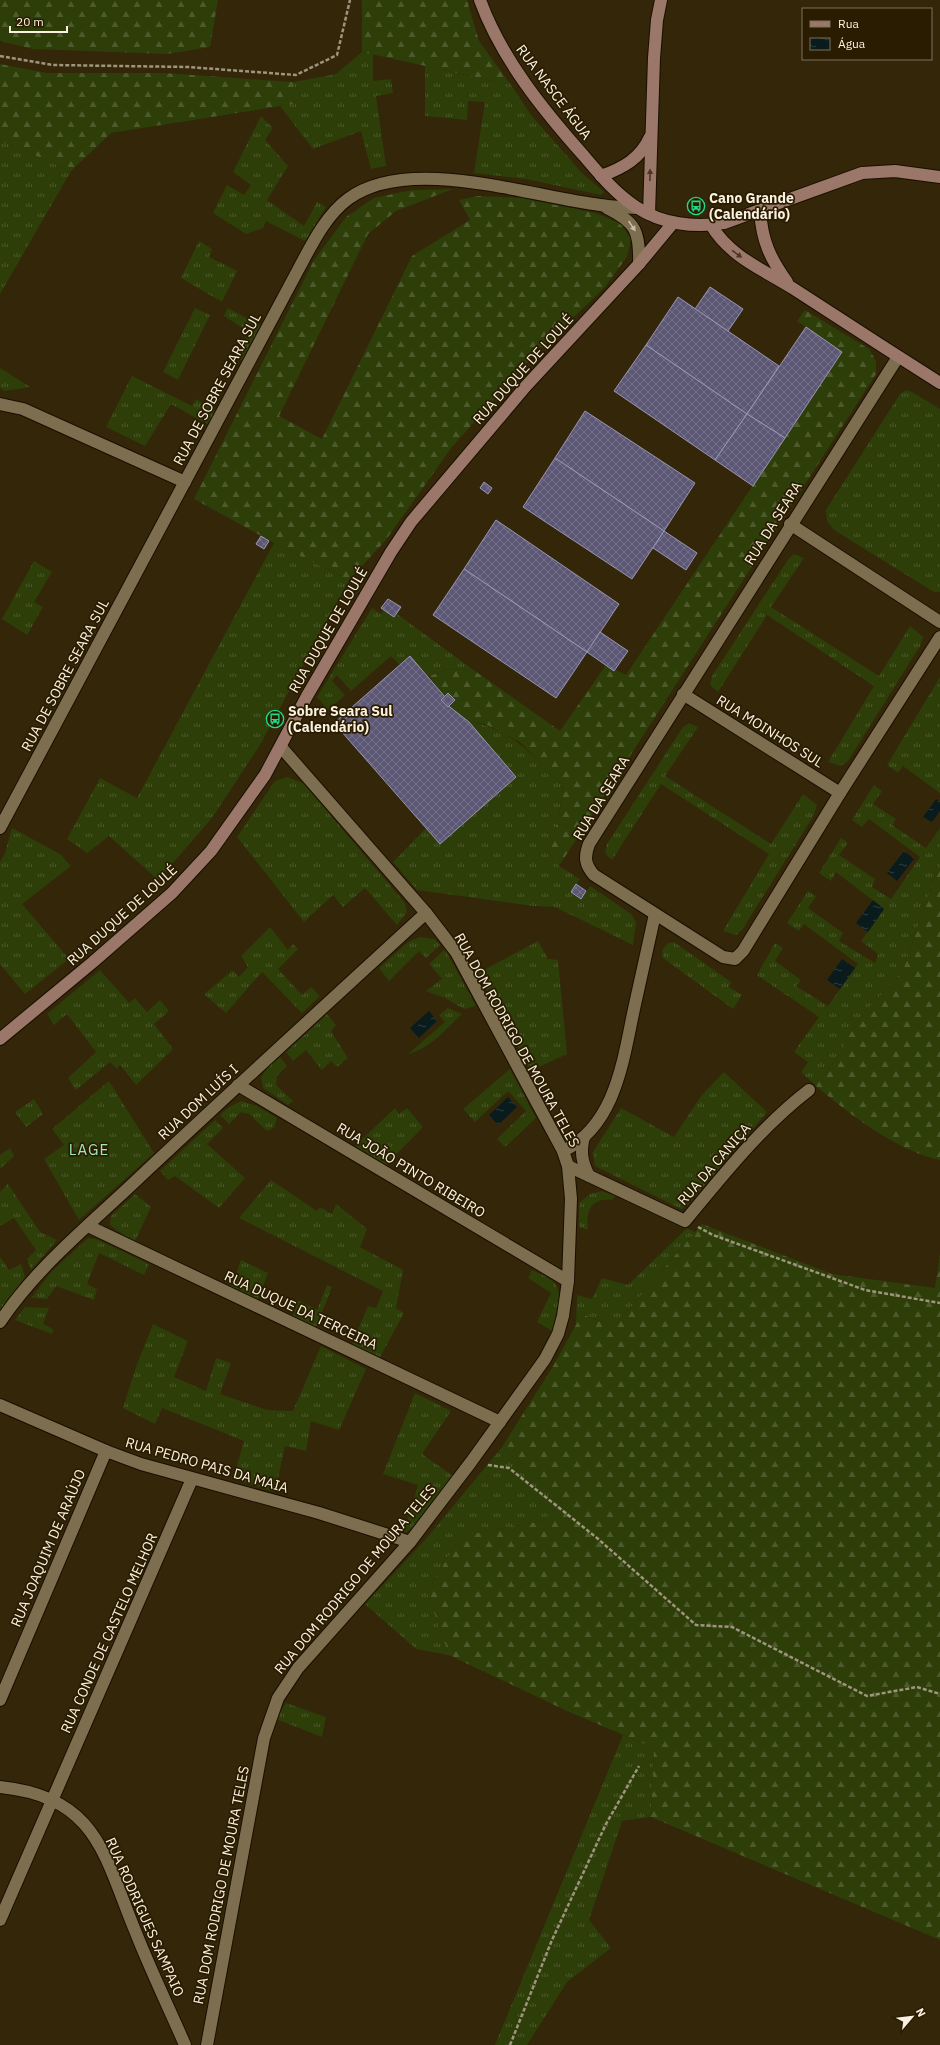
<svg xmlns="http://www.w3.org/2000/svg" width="940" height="2045" font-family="'IBM Plex Sans',sans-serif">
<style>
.grass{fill:url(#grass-tufts)}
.forest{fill:url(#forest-firs)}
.water{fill:url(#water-ripples)}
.building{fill:url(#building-cross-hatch);stroke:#9a96b7}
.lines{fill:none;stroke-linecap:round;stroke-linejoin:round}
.street-casing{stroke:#190f00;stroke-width:14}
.secondary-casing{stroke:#190f00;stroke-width:14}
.path{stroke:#9f947e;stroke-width:2.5;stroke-dasharray:4 2;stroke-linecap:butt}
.street{stroke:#7e6e50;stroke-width:12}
.secondary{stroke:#9a7769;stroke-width:12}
.oneway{fill:#4b3720}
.oneway2{fill:#c8bda7}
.labels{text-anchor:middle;stroke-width:3.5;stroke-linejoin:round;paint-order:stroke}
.street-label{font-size:14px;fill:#faf1e1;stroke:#291c01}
.poi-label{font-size:14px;font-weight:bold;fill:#faf1e1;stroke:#291c01;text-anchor:start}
.neighbourhood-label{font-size:15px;letter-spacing:1px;fill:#9ce8b9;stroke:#291c01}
</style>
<defs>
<pattern id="grass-tufts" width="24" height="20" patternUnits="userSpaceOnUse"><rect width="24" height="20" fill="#2d3e08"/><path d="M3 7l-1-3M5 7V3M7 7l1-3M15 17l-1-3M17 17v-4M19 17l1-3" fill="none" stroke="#4c5a2c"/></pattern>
<pattern id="forest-firs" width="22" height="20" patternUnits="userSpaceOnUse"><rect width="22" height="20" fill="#2d3e08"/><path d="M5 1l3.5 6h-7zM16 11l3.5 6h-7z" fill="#4c5a2c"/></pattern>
<pattern id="water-ripples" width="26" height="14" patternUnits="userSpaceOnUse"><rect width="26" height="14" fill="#0a1b1d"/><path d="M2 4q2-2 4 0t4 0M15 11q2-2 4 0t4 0" fill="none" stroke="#2f3d3e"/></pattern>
<pattern id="building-cross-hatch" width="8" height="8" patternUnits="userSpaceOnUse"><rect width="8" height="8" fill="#5b5774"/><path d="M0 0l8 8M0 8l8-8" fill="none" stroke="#737088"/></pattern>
</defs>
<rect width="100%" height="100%" fill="#332609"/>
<g class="grass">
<path d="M362,52L373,54V81L391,79L393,93L376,96L386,166L371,169L361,131L313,149L280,106L293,104V82L336,74Z"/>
<path d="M425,66L511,85L531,115L582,173L604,192L601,195L526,179L474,173L485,102L468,101L467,120L425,116Z"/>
<path d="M261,116L273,128L265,140L288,166L267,200L304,226L317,202L326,207L305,241L266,221L263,228L246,234L213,213L227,185L244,195L251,185L233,172Z"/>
<path d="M0,140L71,171L0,294Z"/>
<path d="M199,241L212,249L209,257L237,271L222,302L181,278Z"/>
<path d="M195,308L210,315L178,380L163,372Z"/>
<path d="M228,308L261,326L243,361L237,358L249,332L224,316Z"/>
<path d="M0,368L30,387L5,391L0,388Z"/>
<path d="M132,376L192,406L196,399L216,411L209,425L171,404L145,446L106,427Z"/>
<path d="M906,390L912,392L940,409V592H934L834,530L827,521L826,510L900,394Z"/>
<path d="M274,543L349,580L260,745L212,818L158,880L109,836L87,853L67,839L100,778L137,798Z"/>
<path d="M794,554L804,558L771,607L879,676L910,626L923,637L920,646L848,761L841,766L828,762L874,686L767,615L718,692L710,685L712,676L789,558Z"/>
<path d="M34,561L52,572L34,602L43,607L27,635L2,619Z"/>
<path d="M386,606L475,671L450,669L429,676L410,657L400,665L391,656L351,691L337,675L332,681L345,695L328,710L317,697L372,608L381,614Z"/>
<path d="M940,677V793L903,766L898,773L887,765Z"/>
<path d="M469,722C512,728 534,757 563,786L558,820L547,852L559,866L580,879L571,892L581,899L590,886L631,914L636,922L633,945L555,907L533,906L417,890L393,862L426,828L440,844L516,777Z"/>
<path d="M689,723L698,727L665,776L771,844L803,794L817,805L814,815L742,930L736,935L723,931L769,854L661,784L612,860L605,853L607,844L683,727Z"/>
<path d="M287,777L303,783L405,903L407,912L397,925L365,888L343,907L333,895L304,922L237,837L275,781Z"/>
<path d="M874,785L882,791L873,804L896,819L892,825L926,848L940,828V869L935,876L903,971L855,1023L840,1054L816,1086L801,1072L808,1062L794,1052L819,1017L757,975L775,943L783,948L775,961L801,980L796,986L828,1006L858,964L804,924L799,931L787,923L808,891L816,896L808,908L843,933L839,941L875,963L878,954L861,941L884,909L836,872L831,881L819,873L841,838L848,843L839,855L875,879L872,887L891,899L920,857L869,819L862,827L852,820Z"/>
<path d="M12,828L60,854L71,866L22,904L69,959L25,994L0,964V862L5,853Z"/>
<path d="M270,927L288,950L293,944L298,949L278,969L302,995L311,987L320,996L302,1013L262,972L226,1013L204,994L233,970L239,977L248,967L241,956Z"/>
<path d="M420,937L434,939L440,945L426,958L419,951L389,981L379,968L408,942Z"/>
<path d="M538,941L548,959L558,960L567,1054L530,1071L478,973Z"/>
<path d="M674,942L731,982L729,987L742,995L733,1009L663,958L662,950L668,943Z"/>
<path d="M444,950L447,953L476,1006L464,1009L445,998L426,991L442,979L429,964Z"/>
<path d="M100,970L129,1003L135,998L147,1012L160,1000L169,1011L154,1024L173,1049L136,1085L120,1065L117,1069L110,1062L76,1090L68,1078L96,1052L67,1014L54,1025L47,1014Z"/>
<path d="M448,1008L462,1014C443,1031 433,1047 408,1054L445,1022L439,1015Z"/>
<path d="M327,1014L336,1025L331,1031L348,1058L337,1067L331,1061L322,1070L306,1050L293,1061L286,1052Z"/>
<path d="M280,1057L287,1066L277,1076L276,1085L293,1101L288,1105L263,1088L261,1077L268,1067Z"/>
<path d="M510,1069L536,1118L505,1147L497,1139L526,1111L508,1091L475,1122L463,1109Z"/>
<path d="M724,1072L767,1112L687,1206L681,1209L595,1166L593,1152L621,1108L674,1137L701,1096Z"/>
<path d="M109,1081L154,1153L79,1220L44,1159L64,1145L52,1129Z"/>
<path d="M34,1099L43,1114L26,1127L15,1112Z"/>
<path d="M241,1101L257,1106L277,1118L274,1128L267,1131L249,1114L241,1112L229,1124L220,1115L229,1107Z"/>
<path d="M395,1108L399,1114L407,1108L423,1127L386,1165L355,1146Z"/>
<path d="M215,1120L223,1128L207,1144L245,1178L219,1208L175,1176L168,1180L160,1171Z"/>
<path d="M10,1148L14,1156L0,1169V1155Z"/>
<path d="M271,1180L317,1211L320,1207L332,1214L336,1204L367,1229L360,1247L403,1270L396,1308L404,1313L380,1357L352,1344L368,1306L376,1308L383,1291L239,1218Z"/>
<path d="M8,1184L40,1232L57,1240L31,1270L27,1259L36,1250L14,1218L0,1226V1192Z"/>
<path d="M602,1191L615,1196L612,1200C590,1198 586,1211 588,1230L579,1227V1203L590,1194Z"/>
<path d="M135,1194L151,1207L135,1241L125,1236L110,1225L111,1216Z"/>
<path d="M687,1228L695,1232L614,1327L583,1314L576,1326L577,1295L592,1299L602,1278L628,1285Z"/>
<path d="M88,1238L96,1239L149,1264L144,1275L99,1253L87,1284L97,1289L94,1300L56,1286L47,1299L31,1298L52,1271Z"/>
<path d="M0,1257L9,1270L21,1264L25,1277L0,1312Z"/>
<path d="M241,1260L268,1273L258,1299L231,1287Z"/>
<path d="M532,1270C538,1273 552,1278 556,1285C563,1296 558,1320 552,1331L537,1322L551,1293L528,1278Z"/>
<path d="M327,1285L332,1287L316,1327L293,1316L298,1300L317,1310Z"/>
<path d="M25,1307L49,1308L43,1324L53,1329L52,1334L15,1320Z"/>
<path d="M153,1324L188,1341L174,1377L206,1391L216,1358L231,1363L220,1394L267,1410L293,1411L321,1346L366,1369L339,1430L311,1421L306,1451L285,1446L275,1492L233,1479L244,1441L162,1408L155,1424L123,1408L136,1367Z"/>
<path d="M415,1393L451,1411L422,1454L453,1476L410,1530L404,1533L418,1485L383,1474Z"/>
<path d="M502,1447L563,1501L542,1521L461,1536L427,1592L449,1655L416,1649L365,1604L425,1540Z"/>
<path d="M286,1703L326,1717L322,1737L276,1719Z"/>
<path d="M623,1735L654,1748L651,1817L622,1821L589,1920L611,1948L567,1982L527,2045H495Z"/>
</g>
<g class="forest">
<path d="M0,0H218L210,47L167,54L33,49L0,41Z"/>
<path d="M362,0H467L479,41L511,85L362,52Z"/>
<path d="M0,64L47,73H165L293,82V104L111,133L71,171L0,140Z"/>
<path d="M453,189L396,211L368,234L279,416L322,439L412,256L470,220L459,200L478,196L522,198L596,213L621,224L631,239L627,257L604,288L534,355L452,447L385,541L349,580L274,543L194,499L314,260L346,217L374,198L412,190Z"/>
<path d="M805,310L869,349L876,361V374L559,866L547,852L558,820L563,786L520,742L485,724L469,722L448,707L455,700L448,693L445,697L429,676L450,669L475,671L560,731L606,665L626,675L842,352L797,321Z"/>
<path d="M940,869V1160C897,1151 849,1114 816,1086L840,1054L855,1023L903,971L935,876Z"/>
<path d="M702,1224L832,1274L935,1288L940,1254V1940L651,1817L654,1748L567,1711L449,1655L427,1592L461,1536L542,1521L563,1501L502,1447L552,1368L582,1314L614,1327Z"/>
</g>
<g class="water">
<path d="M936,799L940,802V811L932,822L923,817Z"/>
<path d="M904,851L914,859L897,881L887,873Z"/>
<path d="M873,900L884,909L868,932L856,923Z"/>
<path d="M842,959L855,968L840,989L827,980Z"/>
<path d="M429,1011L437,1021L419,1038L410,1028Z"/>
<path d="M508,1097L517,1107L498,1125L489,1115Z"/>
</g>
<g class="building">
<path d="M710,287L743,309L728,331L695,309Z"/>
<path d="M678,297L779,366L747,414L646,345Z"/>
<path d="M806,327L842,352L785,438L747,414Z"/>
<path d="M646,345L747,414L715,460L614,391Z"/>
<path d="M585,411L695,483L664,531L555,458Z"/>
<path d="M747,414L785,438L753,486L715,460Z"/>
<path d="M555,458L664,531L632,579L523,507Z"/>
<path d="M484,482L492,488L488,494L480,488Z"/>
<path d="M496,520L619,604L587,652L464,569Z"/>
<path d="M664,531L697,553L686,570L653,548Z"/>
<path d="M261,536L269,541L264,549L256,544Z"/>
<path d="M464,569L587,652L556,698L433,615Z"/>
<path d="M388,599L401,607L394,617L381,608Z"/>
<path d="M600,632L628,651L614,671L587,652Z"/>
<path d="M410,656L445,697L441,700L469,722L516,777L440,844L334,723Z"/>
<path d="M448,693L455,700L448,707L441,700Z"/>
<path d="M576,884L586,891L581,899L571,892Z"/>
</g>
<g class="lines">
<defs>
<g id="street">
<path d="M607,208C636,222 640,232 639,264"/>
<path d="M898,357L589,844C584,857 585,865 594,875L723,957L735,959L743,951L840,793L940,637"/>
<path d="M0,404L23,409L185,482"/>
<path d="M790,524L940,622"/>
<path d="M683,694L840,793"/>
<path d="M0,828L298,270C311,246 325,216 348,199C409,154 531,197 600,205C612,207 625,207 637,208"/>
<path d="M238,1085L568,1281"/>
<path d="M584,1137C580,1152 582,1162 589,1176"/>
<path d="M563,1151C616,1125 623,1060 634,1009C641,978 648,946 655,914"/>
<path d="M568,1166L685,1221C724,1174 761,1127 809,1090"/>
<path d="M88,1226L500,1422"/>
<path d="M0,1322C38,1265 93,1222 142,1175C236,1087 331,1000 426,913"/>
<path d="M0,1405L106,1451L141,1464L319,1513L410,1542"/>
<path d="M0,1700L106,1451"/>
<path d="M0,1787C98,1797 104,1856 136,1933C151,1971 169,2008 185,2045"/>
<path d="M0,1920L192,1479"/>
<path d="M207,2045L264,1738L278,1698L298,1668L410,1542L471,1462L545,1359L558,1334L563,1316L568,1281L571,1199L568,1166L563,1151L456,952L426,913L281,747"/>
</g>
<g id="secondary">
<path d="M480,0C501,58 543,110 584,156C600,175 616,194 636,207C662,224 694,228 724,223L862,173L895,171L940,177"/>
<path d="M601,176C623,168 640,159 650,137"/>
<path d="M760,211C762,241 770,258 787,282"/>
<path d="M649,214L654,58L657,20L661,0"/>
<path d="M711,225C730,257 764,270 794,289C843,321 891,352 940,383"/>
<path d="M0,1039L93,962L172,893L211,851L265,775L307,696L391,552L411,522L526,386L639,264L673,223"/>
</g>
</defs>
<use href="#street" class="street-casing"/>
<use href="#secondary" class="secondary-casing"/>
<g class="path">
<path d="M0,56L53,65L188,67L296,75L337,55L350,0"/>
<path d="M698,1227L713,1235L865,1290L940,1303"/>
<path d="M488,1465L509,1468L597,1538L696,1625L732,1627L867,1696L917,1687L940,1694"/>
<path d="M510,2045L552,1940L606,1824L639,1766"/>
</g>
<use href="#street" class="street"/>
<use href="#secondary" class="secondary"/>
</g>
<defs><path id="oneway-solid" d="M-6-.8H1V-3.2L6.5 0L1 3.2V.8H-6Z"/></defs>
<g class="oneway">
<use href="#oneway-solid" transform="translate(650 175) rotate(-89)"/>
<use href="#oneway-solid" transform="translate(737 254) rotate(36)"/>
</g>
<use class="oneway2" href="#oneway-solid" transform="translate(632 226) rotate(56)"/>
<defs>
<symbol id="bus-ring" viewBox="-11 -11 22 22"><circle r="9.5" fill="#291c01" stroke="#23d886" stroke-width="1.5"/><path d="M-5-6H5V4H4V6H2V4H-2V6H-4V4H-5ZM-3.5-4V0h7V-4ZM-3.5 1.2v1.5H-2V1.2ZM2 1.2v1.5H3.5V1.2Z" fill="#23d886"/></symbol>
</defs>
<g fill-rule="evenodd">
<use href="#bus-ring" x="686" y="196" width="20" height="20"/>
<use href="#bus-ring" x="265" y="709" width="20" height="20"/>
</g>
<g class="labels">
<g class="street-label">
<text transform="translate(554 92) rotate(53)" y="5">RUA NASCE ÁGUA</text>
<text transform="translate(523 369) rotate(-48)" y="5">RUA DUQUE DE LOULÉ</text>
<text transform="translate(217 389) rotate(-62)" y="5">RUA DE SOBRE SEARA SUL</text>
<text transform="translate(773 523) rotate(-58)" y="5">RUA DA SEARA</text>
<text transform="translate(328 630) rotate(-60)" y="5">RUA DUQUE DE LOULÉ</text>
<text transform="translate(65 675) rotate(-62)" y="5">RUA DE SOBRE SEARA SUL</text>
<text transform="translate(770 731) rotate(32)" y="5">RUA MOINHOS SUL</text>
<text transform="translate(601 798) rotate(-59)" y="5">RUA DA SEARA</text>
<text transform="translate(122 915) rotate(-42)" y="5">RUA DUQUE DE LOULÉ</text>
<text transform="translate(517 1040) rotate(61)" y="5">RUA DOM RODRIGO DE MOURA TELES</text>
<text transform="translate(198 1102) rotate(-43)" y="5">RUA DOM LUÍS I</text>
<text transform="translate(714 1164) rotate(-49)" y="5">RUA DA CANIÇA</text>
<text transform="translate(411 1170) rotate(31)" y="5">RUA JOÃO PINTO RIBEIRO</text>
<text transform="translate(301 1310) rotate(25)" y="5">RUA DUQUE DA TERCEIRA</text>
<text transform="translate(207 1465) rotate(16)" y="5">RUA PEDRO PAIS DA MAIA</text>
<text transform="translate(48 1548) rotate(-67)" y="5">RUA JOAQUIM DE ARAÚJO</text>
<text transform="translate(355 1579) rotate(-50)" y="5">RUA DOM RODRIGO DE MOURA TELES</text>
<text transform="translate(109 1633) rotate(-66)" y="5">RUA CONDE DE CASTELO MELHOR</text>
<text transform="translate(221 1885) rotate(-79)" y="5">RUA DOM RODRIGO DE MOURA TELES</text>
<text transform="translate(145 1917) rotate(66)" y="5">RUA RODRIGUES SAMPAIO</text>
</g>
<g class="poi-label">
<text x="709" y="203">Cano Grande<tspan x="709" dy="16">(Calendário)</tspan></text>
<text x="288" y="716">Sobre Seara Sul<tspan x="288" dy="16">(Calendário)</tspan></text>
</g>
<g class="neighbourhood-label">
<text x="89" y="1155">LAGE</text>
</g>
</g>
<rect x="802" y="8" width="130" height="52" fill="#291c01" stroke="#7d715b"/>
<rect x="810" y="21" width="20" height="6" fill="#9a7769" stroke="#7d715b"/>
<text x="838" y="28" font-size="12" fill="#faf1e1">Rua</text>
<rect x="810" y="38" width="20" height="12" fill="url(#water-ripples)" stroke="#7d715b"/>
<text x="838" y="48" font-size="12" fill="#faf1e1">Água</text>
<g transform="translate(912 2017) rotate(62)" stroke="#291c01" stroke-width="3" paint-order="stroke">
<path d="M0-3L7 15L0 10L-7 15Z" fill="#faf1e1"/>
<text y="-6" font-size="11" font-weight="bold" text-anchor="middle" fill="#faf1e1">N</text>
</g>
<path d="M10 26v6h57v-6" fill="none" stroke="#faf1e1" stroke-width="2"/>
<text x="16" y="26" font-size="12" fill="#faf1e1" stroke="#291c01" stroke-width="3" paint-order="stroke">20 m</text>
</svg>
